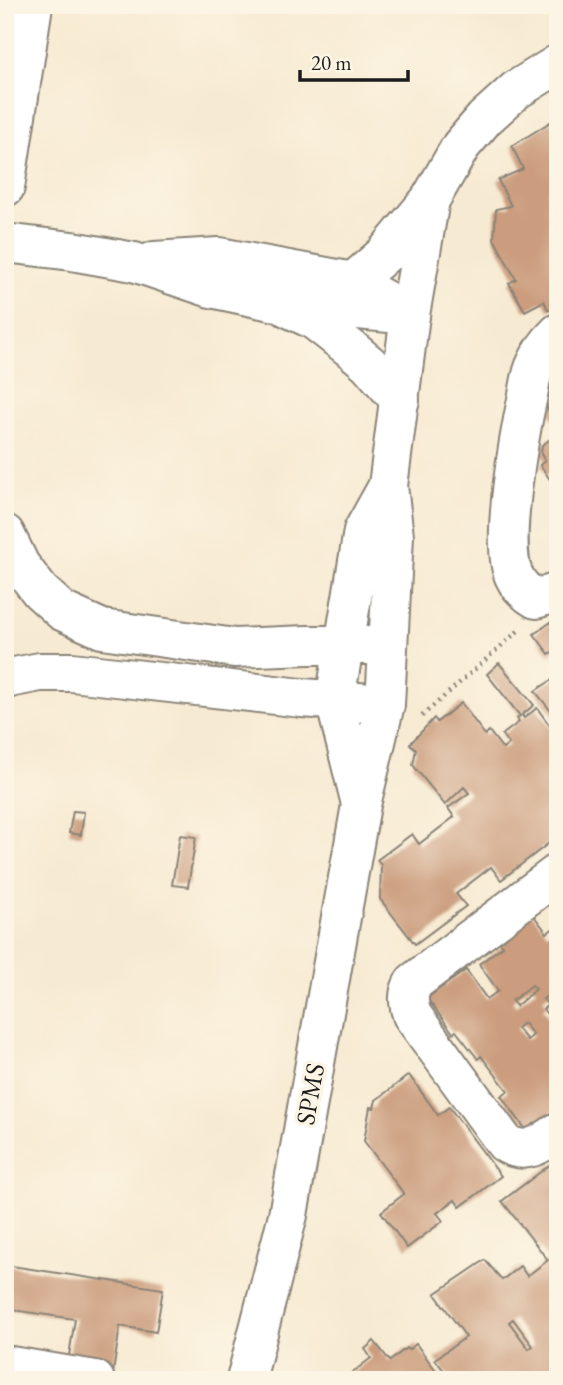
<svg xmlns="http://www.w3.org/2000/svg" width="563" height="1385" font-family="'EB Garamond',serif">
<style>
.building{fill:#cb9c7d;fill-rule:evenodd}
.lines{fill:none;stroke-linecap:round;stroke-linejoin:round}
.minor-casing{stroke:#8a8377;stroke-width:42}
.major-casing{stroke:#8a8377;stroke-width:42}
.path{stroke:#8a8377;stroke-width:4.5;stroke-dasharray:2 5;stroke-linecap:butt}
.minor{stroke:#fff;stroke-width:38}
.major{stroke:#fff;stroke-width:38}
.labels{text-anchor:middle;stroke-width:7;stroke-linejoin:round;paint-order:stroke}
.street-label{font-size:26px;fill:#1c1c1c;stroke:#fcf5e5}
</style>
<rect width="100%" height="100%" fill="#fcf5e5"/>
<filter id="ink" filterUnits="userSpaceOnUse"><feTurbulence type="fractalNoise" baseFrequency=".0143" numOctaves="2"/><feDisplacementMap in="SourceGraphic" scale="14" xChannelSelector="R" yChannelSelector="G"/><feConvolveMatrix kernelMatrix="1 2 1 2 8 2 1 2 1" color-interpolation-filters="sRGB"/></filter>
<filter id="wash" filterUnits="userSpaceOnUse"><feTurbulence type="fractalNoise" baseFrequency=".00686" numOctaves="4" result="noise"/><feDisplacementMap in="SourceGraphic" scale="28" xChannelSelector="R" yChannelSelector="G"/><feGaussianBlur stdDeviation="1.57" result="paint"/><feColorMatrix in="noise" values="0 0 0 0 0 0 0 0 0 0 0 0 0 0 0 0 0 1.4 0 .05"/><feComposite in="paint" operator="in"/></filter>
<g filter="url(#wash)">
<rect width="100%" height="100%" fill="#f7ead2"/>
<g id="blocks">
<g class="building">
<path d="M552,121L558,133V304L548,310L544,301L525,311L509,283L516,279L494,239L496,209L511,206L498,180L523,169L512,146Z"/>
<path d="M554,367L558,368V396L550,395Z"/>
<path d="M558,401V428L546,406Z"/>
<path d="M558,434V491L540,465L545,461L541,454L542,445Z"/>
<path d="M558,617V648L549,654L534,634Z"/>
<path d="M499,663L534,705L522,715L524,718L537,708L558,737V836L501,880L491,867L456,894L466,906L415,944L380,899L381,865L377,860L412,834L419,844L454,817L448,808L469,793L464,787L445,805L413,765L416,749L410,744L434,718L437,722L461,703L485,735L489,731L503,749L509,744L502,735L519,722L517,718L520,716L487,674Z"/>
<path d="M558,676V720L535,691Z"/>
<path d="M73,811L84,812L81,835L69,833Z"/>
<path d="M180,835L196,837L188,887L172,885Z"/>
<path d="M528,908L547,933L558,925V988L543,999L548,1005L543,1009L558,1028V1108L527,1131L501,1096L508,1091L481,1056L478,1059L456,1031L453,1033L427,998L466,970L487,999L498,991L479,964L503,946L494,934ZM532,985L536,989L516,1006L512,1001ZM524,1023L533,1035L527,1040L517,1028Z"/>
<path d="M409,1075L438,1115L449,1107L501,1176L460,1207L455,1200L437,1213L443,1221L407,1248L381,1212L404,1194L364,1141L370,1107L374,1108L376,1100Z"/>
<path d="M551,1164L554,1167L558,1164V1380H552L551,1378L549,1380H451L435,1359L466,1337L435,1294L485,1260L502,1280L520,1266L527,1276L548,1260L502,1201ZM513,1319L533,1346L529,1349L509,1322Z"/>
<path d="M5,1265L163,1289L156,1332L120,1326L112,1380H65L75,1319L5,1309Z"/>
<path d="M374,1341L390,1361L406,1348L408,1350L416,1344L443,1380H343L371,1358L365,1349Z"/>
</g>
</g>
</g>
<g filter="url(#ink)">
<use href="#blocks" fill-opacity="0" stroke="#8a8377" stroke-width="2"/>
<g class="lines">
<defs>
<g id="minor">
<path d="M410,315L430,200L461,146L485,118L516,90L558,64"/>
<path d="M558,333C549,342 541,352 536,364C531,373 530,385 528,395C520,432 499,544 514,576C519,587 526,593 536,599L558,592"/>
<path d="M335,700L360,800"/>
<path d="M558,873L414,982C407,994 408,1002 412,1015L505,1143C525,1156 541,1144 558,1132"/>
<path d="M5,1365L95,1380"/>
<path d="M246,1380L288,1215L361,805L385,704"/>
</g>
<g id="major">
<path d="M5,187L33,5"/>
<path d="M5,243L72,251L134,262L211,288L276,302L410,315"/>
<path d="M154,261L219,257L353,282L399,308"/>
<path d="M353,282L385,254L430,200"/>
<path d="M287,307L314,320L350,348L369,364L400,400"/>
<path d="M5,534L20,565L40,591L62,611L102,629L235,648L308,645H388"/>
<path d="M5,680L9,678L40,672H72L302,698L385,704L394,536L388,486L410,315"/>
<path d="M335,700L363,531L388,486"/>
</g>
</defs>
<use href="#minor" class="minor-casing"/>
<use href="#major" class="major-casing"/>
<path class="path" d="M422,716L518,631"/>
<use href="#minor" class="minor"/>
<use href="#major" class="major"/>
</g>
</g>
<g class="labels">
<g class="street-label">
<text transform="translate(310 1094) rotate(-80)" y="9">SPMS</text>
</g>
</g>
<rect width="563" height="1385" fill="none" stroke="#fcf5e5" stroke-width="28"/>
<path d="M300 70v10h108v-10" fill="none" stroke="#1c1c1c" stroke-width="3.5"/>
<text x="311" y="70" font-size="21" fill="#1c1c1c" stroke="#fcf5e5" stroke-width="5" paint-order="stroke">20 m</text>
</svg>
